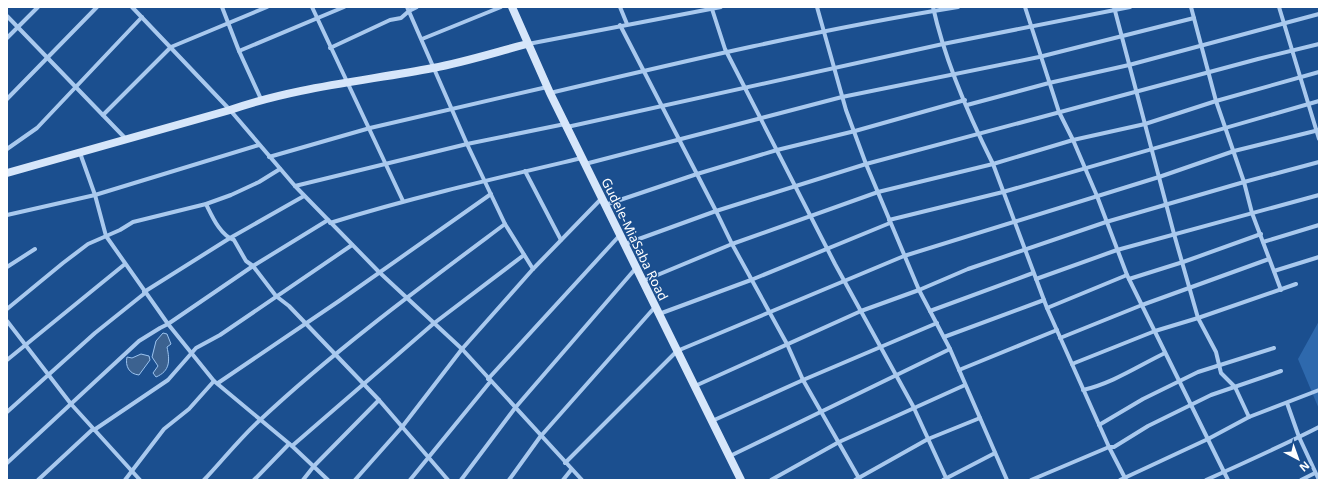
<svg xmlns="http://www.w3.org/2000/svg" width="1326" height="487" font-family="'Noto Sans',sans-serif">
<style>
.green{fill:#2e69ad}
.water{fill:#3c6290;stroke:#9cc4f0}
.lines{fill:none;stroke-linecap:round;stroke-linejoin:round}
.street{stroke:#a9c9ee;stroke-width:4}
.secondary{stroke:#d6e6fa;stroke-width:8}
.labels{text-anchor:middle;stroke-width:3;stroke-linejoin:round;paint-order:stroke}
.street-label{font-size:13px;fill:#fff;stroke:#1b4f8f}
</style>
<rect width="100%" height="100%" fill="#1b4f8f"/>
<path class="green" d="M1319,321V409L1298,359Z"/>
<g class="water">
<path d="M163,333L167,334L171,344L167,347C170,361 170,371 156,377L153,373L158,366L152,357L156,341Z"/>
<path d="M141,354L149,356L150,360L139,375C129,374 125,366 127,357L132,358Z"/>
</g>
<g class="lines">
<g class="street">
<path d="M132,7L230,110L295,186L379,272L462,349L582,480"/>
<path d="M222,7L239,51L261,99"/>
<path d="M312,7L403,201"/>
<path d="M407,7L467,144L505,224L533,269"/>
<path d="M620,7L627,24"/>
<path d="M817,7L846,110L866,164L919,290L950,349L1007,480"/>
<path d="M933,7C944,57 970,118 993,164L1073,140L1145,124L1216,101L1319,72"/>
<path d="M1025,7L1059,112L1073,140L1097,196L1127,275L1228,480"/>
<path d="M1114,7L1174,234L1198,318L1216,352L1221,373L1235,387L1249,417"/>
<path d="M1191,7L1216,101L1244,182L1319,162"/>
<path d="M1279,7L1319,139"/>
<path d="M712,9L725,49L835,264L913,406L947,480"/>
<path d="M7,16L126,139"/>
<path d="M620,25L716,211L732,244L787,344L803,380L860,480"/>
<path d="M7,38L38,7"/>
<path d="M422,39L501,7"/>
<path d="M528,44L721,7"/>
<path d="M330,48L390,20L401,18L409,11L417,7"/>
<path d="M239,51L344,7"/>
<path d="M550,93C685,61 821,29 958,7"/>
<path d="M7,99L97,7"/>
<path d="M967,105L1049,83L1129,65L1319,14"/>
<path d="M103,115L171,47L267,7"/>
<path d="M567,127L943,44L1130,7"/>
<path d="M7,149L37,128L142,17"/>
<path d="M80,153L95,195L106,236L168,324L214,381L292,446L328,480"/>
<path d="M269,157L370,128L547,87"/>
<path d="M585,164L842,97L1039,57L1194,18"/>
<path d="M525,171L561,240"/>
<path d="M295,186L467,144L565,124"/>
<path d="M206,204C212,216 220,235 234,240L246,261L253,266L276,296L289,306L379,400L448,480"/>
<path d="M605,205L697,174L777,150L855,131L965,100"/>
<path d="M7,215L95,195L259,145"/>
<path d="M889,220L1003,192L1319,101"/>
<path d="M330,223C414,197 497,178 582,158"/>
<path d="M1263,242L1319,225"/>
<path d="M625,244L716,211L866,164L1258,59L1319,44"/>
<path d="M7,267L35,249"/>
<path d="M1274,271L1319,257"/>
<path d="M1036,279L1117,250L1319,195"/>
<path d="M1129,279L1183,262L1261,234"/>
<path d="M643,281L732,244L878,192L993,164L1047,308L1109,447L1126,480"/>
<path d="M144,292L230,238L304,196"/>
<path d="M1047,308L1127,275"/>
<path d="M7,309L63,263L88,244L120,230L133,222L206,204L231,195L259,182L280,169"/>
<path d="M930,311L1033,273"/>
<path d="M659,314L751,280L890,223"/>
<path d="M7,321L71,404L140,480"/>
<path d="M944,337L1044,300"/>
<path d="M1060,338L1142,305L1269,259"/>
<path d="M7,360L125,264"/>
<path d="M1072,364L1155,331L1198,318L1296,284"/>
<path d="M959,370L1057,330"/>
<path d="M488,379L620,235"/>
<path d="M218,383L339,301L491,194"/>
<path d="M695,386L861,311L919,290L968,269L1106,222L1244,182L1252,213L1281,290"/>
<path d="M1083,390C1113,383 1138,366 1165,353"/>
<path d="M1287,403L1299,437L1319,480"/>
<path d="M7,412L95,333L145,293"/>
<path d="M712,421L803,380L937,323"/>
<path d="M1099,425L1143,399L1198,372L1274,348"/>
<path d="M94,430L168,380L196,348L220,335L352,245"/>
<path d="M292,446L433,324L524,255"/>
<path d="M730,456L950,349"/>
<path d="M7,463L139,341L160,328L168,324L253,266L328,220"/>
<path d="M565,463L677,351L904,256L1159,177L1234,151L1319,130"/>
<path d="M38,480L93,429"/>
<path d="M125,480L164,429L189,409L214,381"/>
<path d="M204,480C223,460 240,438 260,420C336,349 422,286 505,224"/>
<path d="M254,480L289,444"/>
<path d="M303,480L314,466L379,400"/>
<path d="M355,480L402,427L462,349L533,269L602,198"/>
<path d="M410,480L490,382"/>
<path d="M461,480L515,408L636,268"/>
<path d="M509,480L540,437L655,307"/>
<path d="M563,480L571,470"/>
<path d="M771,480L839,442L965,385"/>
<path d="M855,480L928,439L980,418"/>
<path d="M943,480L995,453"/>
<path d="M1031,480L1109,447H1114L1148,426L1211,395L1281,371"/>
<path d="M1120,480L1208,439L1249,417L1319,390"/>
<path d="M1206,480C1244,463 1282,446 1319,427"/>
<path d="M1301,480L1315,473"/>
</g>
<g class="secondary">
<path d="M512,7L550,93L741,480"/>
<path d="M7,173L230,110C296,87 365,81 433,68C465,62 496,52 527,44"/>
</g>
</g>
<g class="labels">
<g class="street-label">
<text transform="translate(635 239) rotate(64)" y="5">Gudele-MiaSaba Road</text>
</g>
</g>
<rect width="1326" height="487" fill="none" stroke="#ffffff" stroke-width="16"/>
<g transform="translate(1298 459) rotate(139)" stroke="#1b4f8f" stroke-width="3" paint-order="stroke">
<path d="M0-3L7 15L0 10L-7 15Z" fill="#ffffff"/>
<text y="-6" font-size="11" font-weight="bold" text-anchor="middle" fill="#ffffff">N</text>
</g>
</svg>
